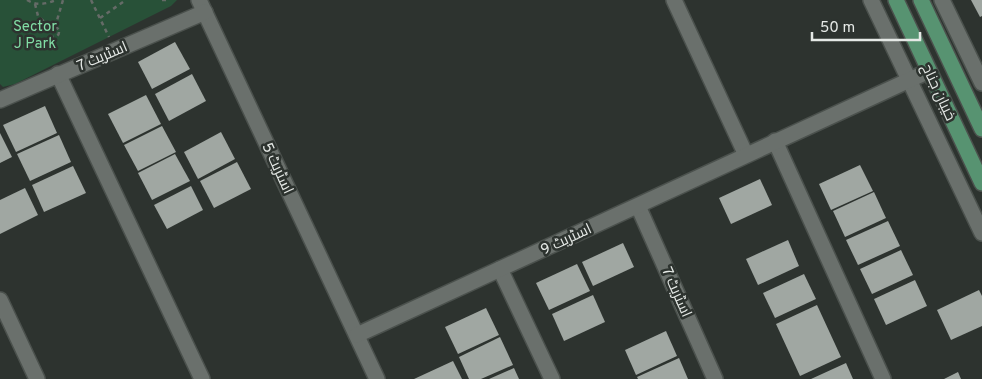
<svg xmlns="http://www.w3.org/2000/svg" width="982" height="379" font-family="Overpass,Cairo,sans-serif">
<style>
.green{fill:#285138}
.building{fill:#a0a7a2}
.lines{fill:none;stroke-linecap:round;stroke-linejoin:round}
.minor-casing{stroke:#4b514d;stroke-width:18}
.major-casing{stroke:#4b514d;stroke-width:18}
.path{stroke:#656b67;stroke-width:2.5;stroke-dasharray:4 4;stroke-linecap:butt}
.minor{stroke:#6a706c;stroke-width:15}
.major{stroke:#579371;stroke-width:15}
.labels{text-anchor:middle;stroke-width:5;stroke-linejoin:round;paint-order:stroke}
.park-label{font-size:15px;fill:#81dda5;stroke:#2d332f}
.street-label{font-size:15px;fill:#e5e9e6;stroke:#2d332f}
</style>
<rect width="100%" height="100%" fill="#2d332f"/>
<path class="green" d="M0,0H177L171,6L15,84L3,87L0,84Z"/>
<g class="building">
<path d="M971,0H982V16L980,17Z"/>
<path d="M175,42L190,69L152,89L138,62Z"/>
<path d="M192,74L206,101L169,121L155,94Z"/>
<path d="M146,95L161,124L123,143L108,114Z"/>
<path d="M45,106L57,133L16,152L3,125Z"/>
<path d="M162,126L176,152L138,171L124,145Z"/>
<path d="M221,132L235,159L198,179L184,152Z"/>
<path d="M0,133L12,157L0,163Z"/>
<path d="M59,135L71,162L30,181L17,154Z"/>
<path d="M175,154L190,181L152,200L138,173Z"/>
<path d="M237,162L251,189L214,208L200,181Z"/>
<path d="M860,165L873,191L831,210L819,184Z"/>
<path d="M73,166L86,193L44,212L32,185Z"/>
<path d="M760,179L772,205L731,224L719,198Z"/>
<path d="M191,186L203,210L167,229L154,205Z"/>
<path d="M25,188L38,215L0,234V200Z"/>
<path d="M874,192L886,218L845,237L833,211Z"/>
<path d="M888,221L900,246L858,265L846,240Z"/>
<path d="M788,240L799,266L758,285L746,259Z"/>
<path d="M623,243L634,267L593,286L582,262Z"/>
<path d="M901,250L913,275L872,294L860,269Z"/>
<path d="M577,264L590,291L549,310L536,283Z"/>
<path d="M804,274L816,299L775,318L763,293Z"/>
<path d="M915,280L927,306L886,325L874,299Z"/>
<path d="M979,290L982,296V326L951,340L937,310Z"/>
<path d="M593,295L605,322L564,341L552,314Z"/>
<path d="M817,305L841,357L800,376L776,324Z"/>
<path d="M486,308L499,335L458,354L445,327Z"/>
<path d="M666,331L677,356L636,375L625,350Z"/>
<path d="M500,337L513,365L481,379H469L459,357Z"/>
<path d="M679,358L688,379H638L637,377Z"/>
<path d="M453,361L462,379H414Z"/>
<path d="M846,363L853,379H811Z"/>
<path d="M514,368L519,379H489Z"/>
<path d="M958,372L961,379H944Z"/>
</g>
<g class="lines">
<defs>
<g id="minor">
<path d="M199,0L377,379"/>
<path d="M674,0L746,155"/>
<path d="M871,0L982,233"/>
<path d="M942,0L982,83"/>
<path d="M58,74L202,379"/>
<path d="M0,100L205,12"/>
<path d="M775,141L883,379"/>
<path d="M638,206L715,379"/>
<path d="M500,269L552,379"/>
<path d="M0,300L37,379"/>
<path d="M357,335L929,71"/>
</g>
<g id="major">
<path d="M896,0L982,183"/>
<path d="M921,0L982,129"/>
</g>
</defs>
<use href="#minor" class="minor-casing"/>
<use href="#major" class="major-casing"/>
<g class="path">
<path d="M27,0C37,6 46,4 56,0"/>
<path d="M91,0L109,37"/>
<path d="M162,0H170"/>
<path d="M35,4L38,16L51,28"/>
<path d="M100,18L126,0"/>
<path d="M55,27L63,0"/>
<circle cx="54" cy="32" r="5"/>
</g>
<use href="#minor" class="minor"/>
<use href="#major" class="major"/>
</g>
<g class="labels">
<g class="park-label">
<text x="35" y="31">Sector<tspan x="35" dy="17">J Park</tspan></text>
</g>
<g class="street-label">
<text transform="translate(102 56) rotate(-23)" y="5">اسٹریٹ 7</text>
<text transform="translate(939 92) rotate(65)" y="5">خیبان جناح</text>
<text transform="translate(278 168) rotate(65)" y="5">اسٹریٹ 5</text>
<text transform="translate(566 239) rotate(-25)" y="5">اسٹریٹ 9</text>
<text transform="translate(677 292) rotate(66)" y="5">اسٹریٹ 7</text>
</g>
</g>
<path d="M812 32v8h108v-8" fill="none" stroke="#e5e9e6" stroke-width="2.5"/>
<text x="820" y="32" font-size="15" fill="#e5e9e6" stroke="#2d332f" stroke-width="4" paint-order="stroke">50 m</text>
</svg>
